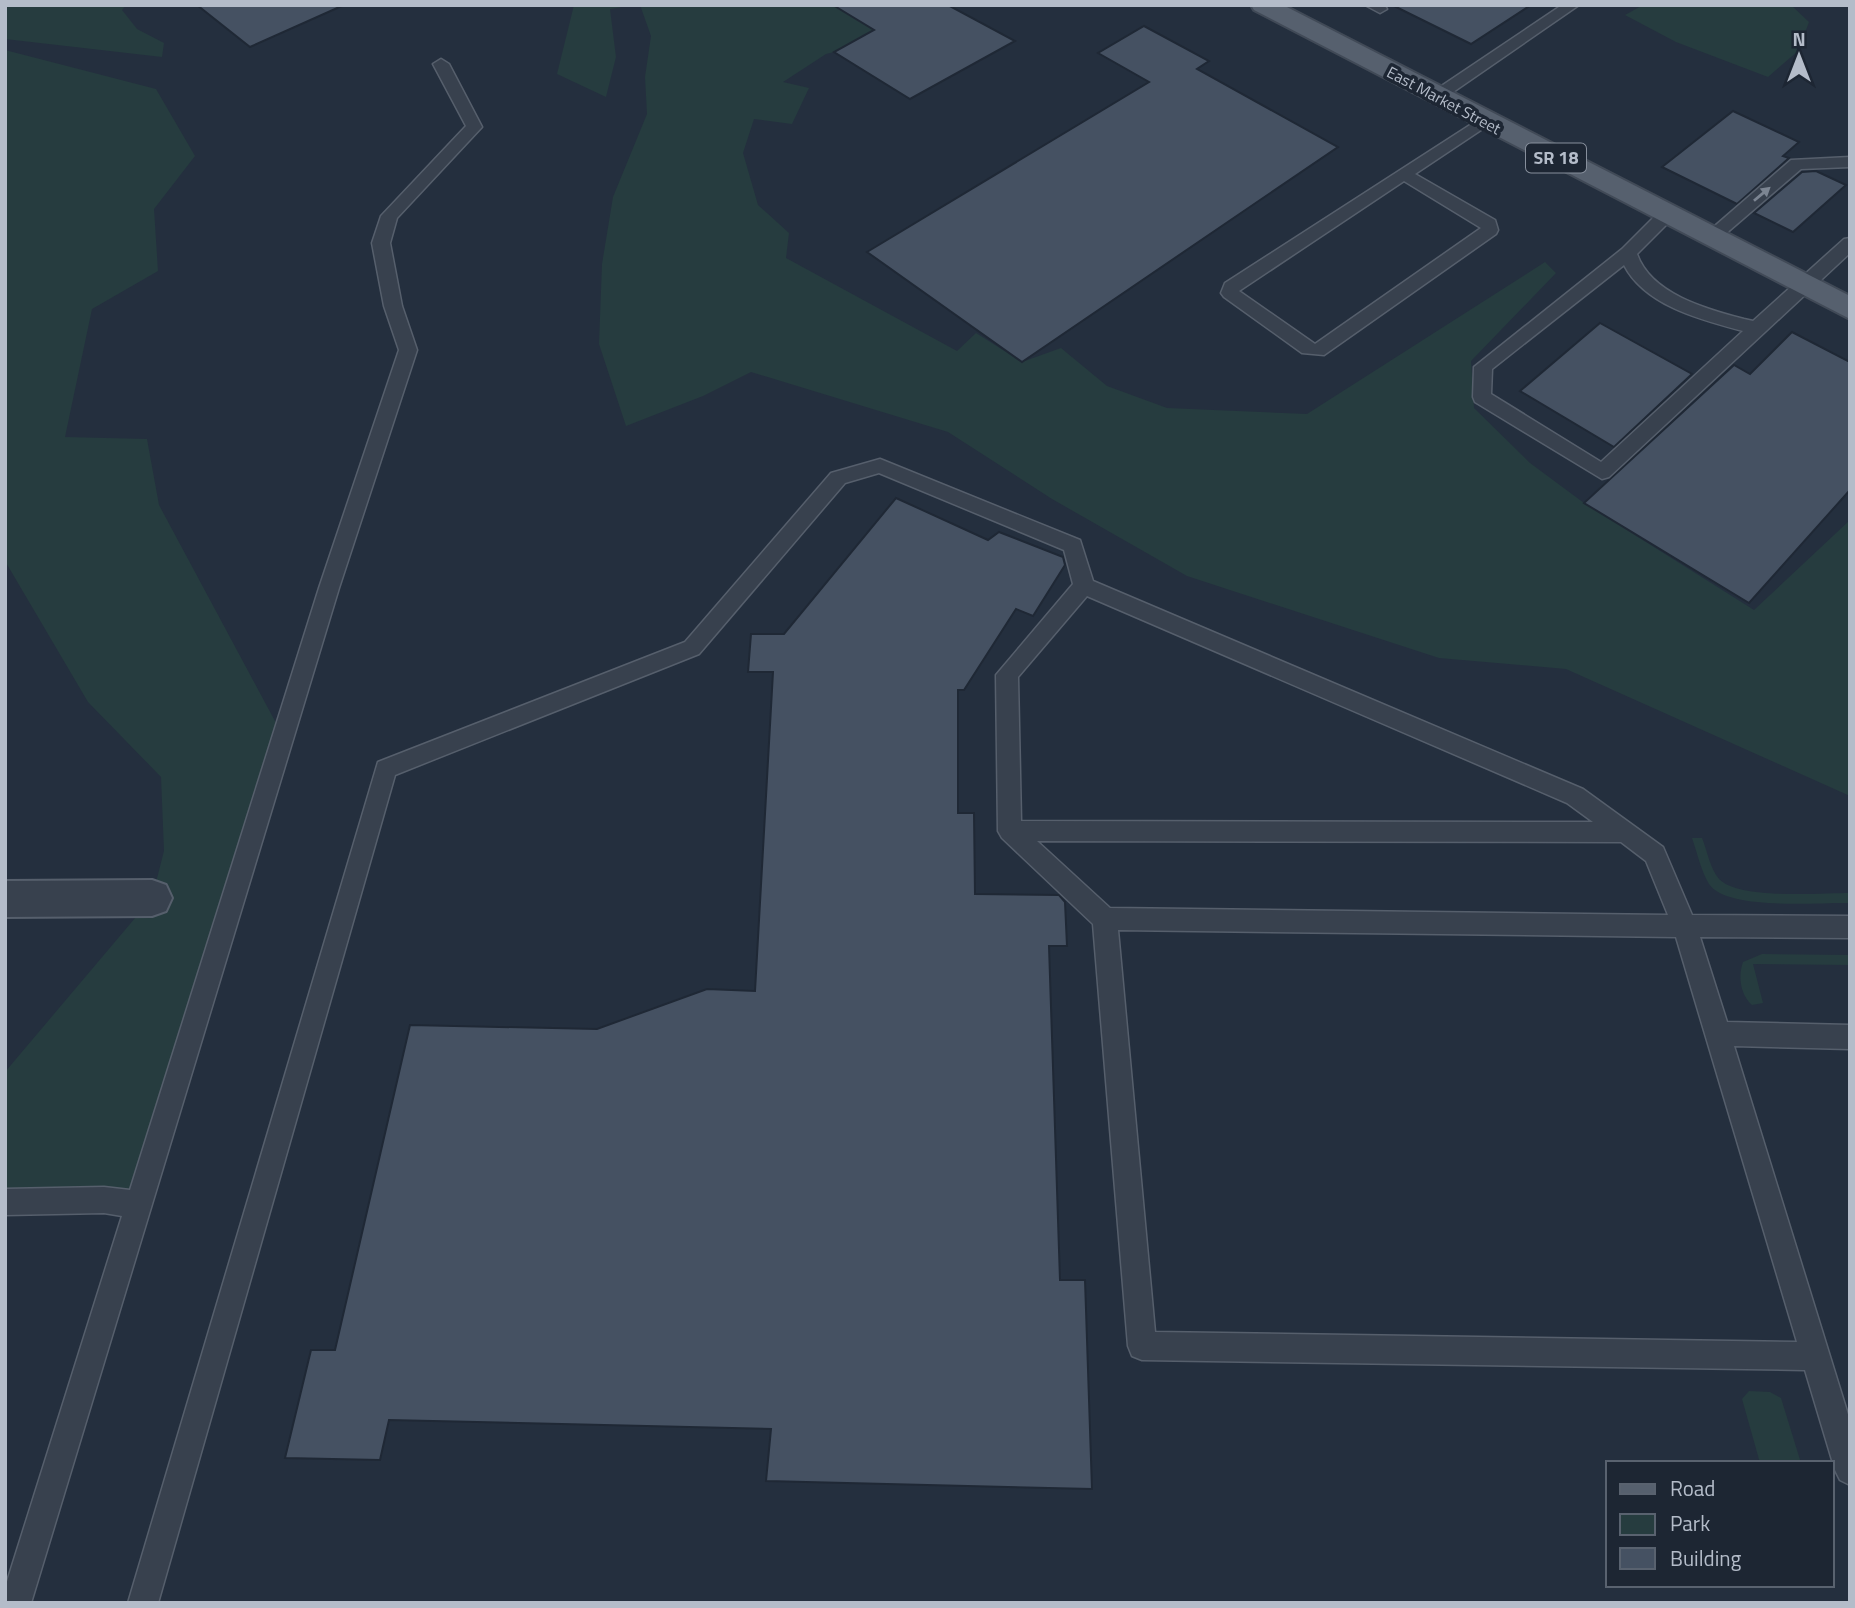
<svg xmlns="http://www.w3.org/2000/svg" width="1855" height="1608" font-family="'Titillium Web',sans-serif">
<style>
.green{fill:#263c3f}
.building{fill:#455162;stroke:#1f2835;stroke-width:2}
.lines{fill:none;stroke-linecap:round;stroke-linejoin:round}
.lane-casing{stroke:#565f6c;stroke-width:3}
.street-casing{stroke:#565f6c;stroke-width:4}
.primary-casing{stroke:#414a57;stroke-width:4}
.lane{fill:#38414e;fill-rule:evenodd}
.street{fill:#38414e;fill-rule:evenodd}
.primary{fill:#56606e;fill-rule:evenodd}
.oneway{fill:#7c8592}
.labels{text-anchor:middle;stroke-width:7;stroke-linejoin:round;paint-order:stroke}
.far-street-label{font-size:16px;fill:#b4bcc9;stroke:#1d2633}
.shield{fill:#1d2633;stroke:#878f9c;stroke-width:2}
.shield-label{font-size:18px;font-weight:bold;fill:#b4bcc9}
</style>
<rect width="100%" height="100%" fill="#242f3e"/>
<g class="green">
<path d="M5,5H126L122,10L137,29L164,43L162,57L5,39Z"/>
<path d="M574,5H634L610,9L616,57L606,97L557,74Z"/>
<path d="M640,5H833L874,30L834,52L826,54L783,82L809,88L792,124L754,119L743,153L758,205L789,233L786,258L957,351L976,333L1022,362L1061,348L1107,386L1167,408L1307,414L1545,262L1556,273L1471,361L1474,408L1530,463L1584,503L1754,610L1850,520V796L1566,669L1439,658L1187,576L1052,499L948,432L751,372L703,396L626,426L599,344L602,264L613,197L647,114L645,77L651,36Z"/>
<path d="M1643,5H1791L1809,22L1798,51L1768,77L1676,42L1625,15Z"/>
<path d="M5,50L156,89L195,156L154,209L158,271L92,309L65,437L147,439L159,505L283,736L139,1205L5,1202V1072L152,898L164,851L161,777L88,702L5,561Z"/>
<path d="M1692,838H1702C1707,850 1710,869 1719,879C1739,900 1821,893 1850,893V903C1819,902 1727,911 1709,884C1701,871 1697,852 1692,838Z"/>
<path d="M1762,954L1850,955V965L1753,964L1763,1003L1752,1005C1740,994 1738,976 1743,962Z"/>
<path d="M1749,1391L1770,1392L1781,1398L1801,1463H1760L1742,1399Z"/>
</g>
<g class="building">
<path d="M197,5H344L250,47Z"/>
<path d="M833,5H948L1015,41L910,99L834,52L874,30Z"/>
<path d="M1392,5H1531L1471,44Z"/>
<path d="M1144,26L1209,61L1197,69L1338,147L1022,362L867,252L1149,82L1098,53Z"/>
<path d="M1733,111L1799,142L1783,156L1789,158L1737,204L1662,167Z"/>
<path d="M1816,171L1846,185L1793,232L1754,213L1802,172Z"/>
<path d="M1600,323L1692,374L1614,447L1520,391Z"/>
<path d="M1792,332L1850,362V490L1749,603L1584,503L1734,365L1750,374Z"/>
<path d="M896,498L988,540L999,532L1063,557L1065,565L1033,616L1016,609L964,690H958V813H974L975,894L1059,895L1065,902L1067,946H1049L1060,1280H1085L1092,1489L766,1481L771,1429L389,1420L380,1460L285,1458L311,1350H335L410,1025L597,1029L707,989L755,991L773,672H748L751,634H784Z"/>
</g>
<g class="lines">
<defs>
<g id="lane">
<path d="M1365,5H1384L1387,9L1380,13Z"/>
<path d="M1562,5H1579L1443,99H1431V93Z"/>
<path d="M441,59L449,64L482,127L397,218L390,243L402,306L417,350L339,588L31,1603H5V1588L122,1216L104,1213L5,1215V1189L104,1187L130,1190L319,588L399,350L384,306L372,243L381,216L466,126L433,64Z"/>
<path d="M1484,116L1492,121L1490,124L1415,174L1495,220L1498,230L1496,234L1324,355L1302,353L1224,297L1221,293L1225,283ZM1404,181L1481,228L1315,344L1239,291Z"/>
<path d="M1850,157V167L1801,169L1716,242H1704L1701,238L1791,160Z"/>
<path d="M1666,210L1672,211L1674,215L1672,219L1637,254C1651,294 1706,309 1744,319L1753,321L1844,239L1850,238V253L1609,477L1602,479L1475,402L1473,397L1474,367L1622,249L1660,211ZM1624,265C1645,306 1702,320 1743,331L1601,462L1491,394L1492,369Z"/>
<path d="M880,459L1080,540L1093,581L1583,789L1663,847L1692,915L1850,916V938L1700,937L1727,1022L1850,1025V1049L1734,1046L1850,1421V1485L1840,1480L1835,1470L1805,1370L1142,1360L1132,1356L1128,1346L1093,924L1002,838L998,831L996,675L1073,584L1064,550L879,473L845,483L699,654L395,775L158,1603H128L378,762L685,642L831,473ZM1087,596L1567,803L1593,822L1021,821L1018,677ZM1037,841L1621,842L1646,861L1668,915L1110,908ZM1118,930L1676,937L1797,1342L1155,1332Z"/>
</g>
<path id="street" d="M152,880L166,885L172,898L166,911L152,916L5,917V881Z"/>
<path id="primary" d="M1251,5H1283L1850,296V319L1254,10Z"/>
</defs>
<use href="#lane" class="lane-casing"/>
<use href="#street" class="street-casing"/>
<use href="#primary" class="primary-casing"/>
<use href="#lane" class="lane"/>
<use href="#street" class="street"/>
<use href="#primary" class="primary"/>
</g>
<defs><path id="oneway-solid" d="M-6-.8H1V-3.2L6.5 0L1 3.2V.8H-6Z" transform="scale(1.75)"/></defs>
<use class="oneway" href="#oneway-solid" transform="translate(1762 194) rotate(-40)"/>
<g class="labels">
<g class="far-street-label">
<text transform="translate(1444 100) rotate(28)" y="6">East Market Street</text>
</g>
<rect class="shield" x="1526" y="143.5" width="60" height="29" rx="5"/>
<g class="shield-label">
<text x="1556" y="164">SR 18</text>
</g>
</g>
<rect width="1855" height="1608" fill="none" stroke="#b4bcc9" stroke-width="14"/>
<rect x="1606" y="1461" width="228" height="126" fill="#1d2633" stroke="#59626f" stroke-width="2"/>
<rect x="1620" y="1484" width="35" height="10" fill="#56606e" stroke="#59626f" stroke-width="2"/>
<text x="1670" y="1496" font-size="21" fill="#b4bcc9">Road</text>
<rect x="1620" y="1514" width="35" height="21" fill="#263c3f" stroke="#59626f" stroke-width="2"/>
<text x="1670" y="1531" font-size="21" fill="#b4bcc9">Park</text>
<rect x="1620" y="1548" width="35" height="21" fill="#455162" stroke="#59626f" stroke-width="2"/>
<text x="1670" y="1566" font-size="21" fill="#b4bcc9">Building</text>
<g transform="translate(1799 56)" stroke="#1d2633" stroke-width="5" paint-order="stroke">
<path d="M0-5L12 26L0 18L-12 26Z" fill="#b4bcc9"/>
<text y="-10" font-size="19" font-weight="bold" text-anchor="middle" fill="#b4bcc9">N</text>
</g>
</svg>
